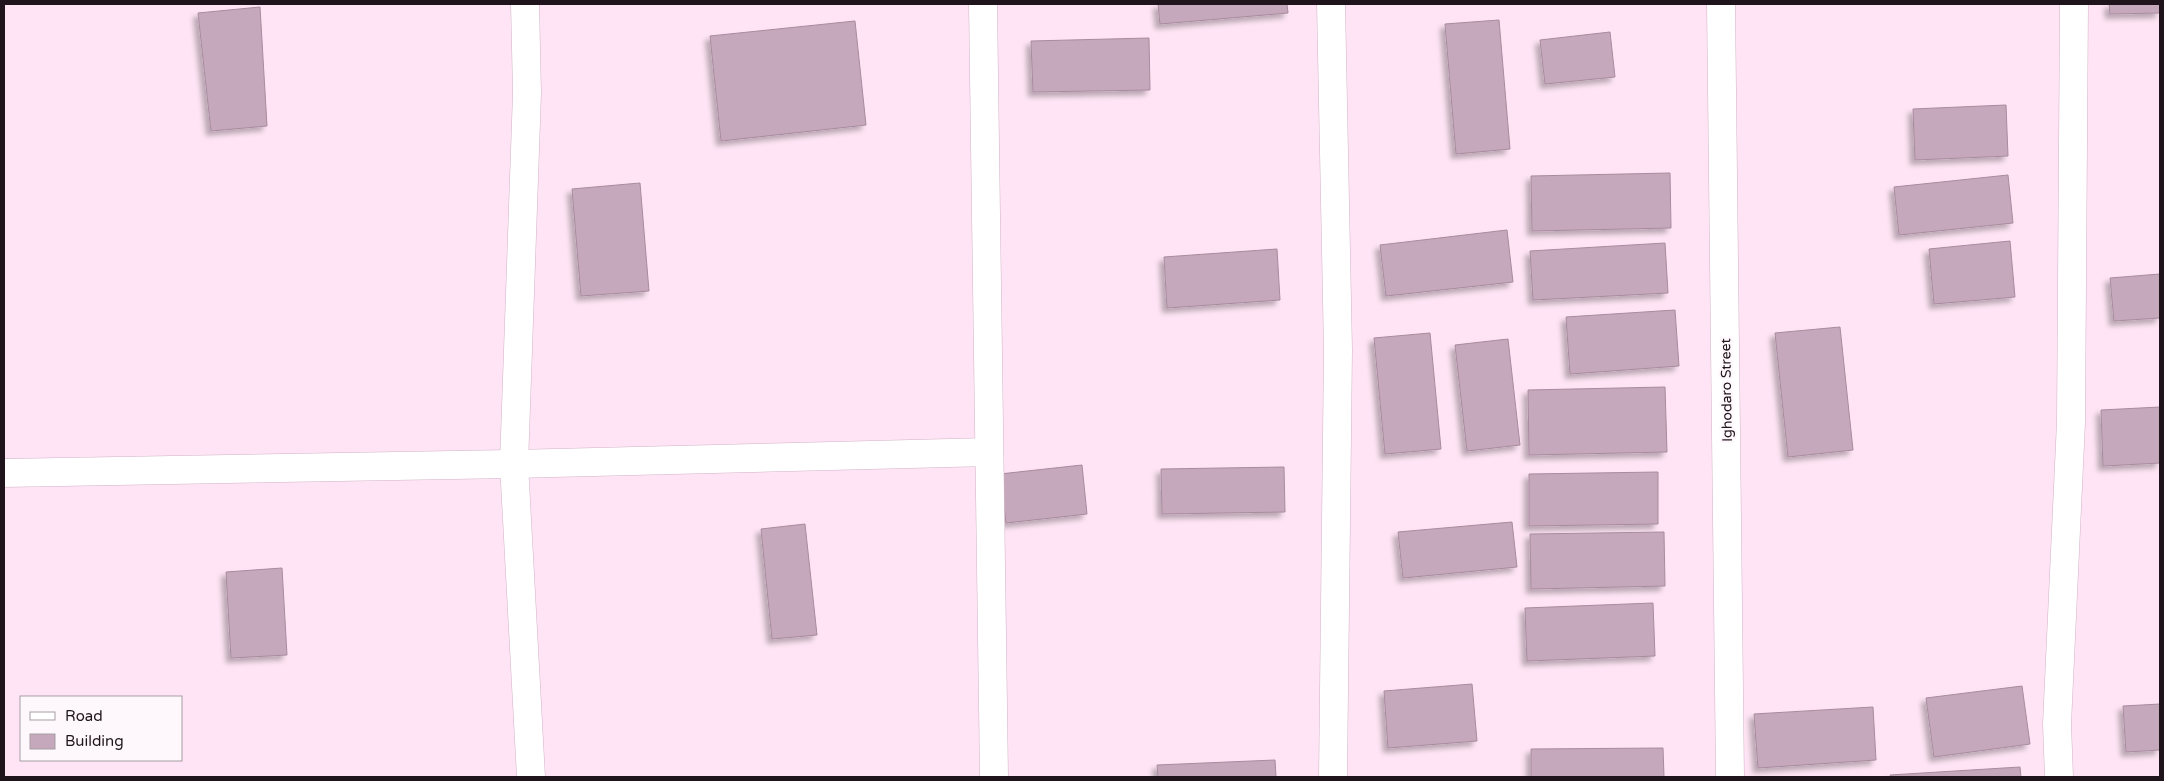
<svg xmlns="http://www.w3.org/2000/svg" width="2164" height="781" font-family="'Varela Round',sans-serif">
<style>
.building{fill:#c6a8bc;stroke:#a88b9e;filter:url(#shadow)}
.lines{fill:none;stroke-linecap:round;stroke-linejoin:round}
.street-casing{stroke:#d2b3c7;stroke-width:29}
.street{stroke:#fff;stroke-width:28}
.labels{text-anchor:middle;stroke-width:5;stroke-linejoin:round;paint-order:stroke}
.street-label{font-size:14px;fill:#1f141b;stroke:#fef8fc}
</style>
<defs>
<filter id="shadow"><feDropShadow dx="-4.5" dy="4.5" stdDeviation="2.5" flood-color="#0004"/></filter>
</defs>
<rect width="100%" height="100%" fill="#fee4f4"/>
<g class="building">
<path d="M1158,4H1287L1288,13L1160,24Z"/>
<path d="M2109,4H2160V13L2110,14Z"/>
<path d="M260,7L267,126L211,131L198,13Z"/>
<path d="M1499,20L1510,149L1456,154L1445,24Z"/>
<path d="M855,21L866,125L721,141L710,36Z"/>
<path d="M1610,32L1615,77L1545,84L1540,40Z"/>
<path d="M1149,38L1150,90L1033,92L1031,41Z"/>
<path d="M2006,105L2008,156L1915,160L1913,109Z"/>
<path d="M1670,173L1671,228L1532,231L1531,176Z"/>
<path d="M2008,175L2013,223L1899,235L1894,187Z"/>
<path d="M640,183L649,291L581,296L572,189Z"/>
<path d="M1507,230L1513,282L1386,296L1380,245Z"/>
<path d="M2010,241L2015,297L1934,304L1929,249Z"/>
<path d="M1665,243L1668,293L1533,300L1530,251Z"/>
<path d="M1277,249L1280,300L1167,308L1164,257Z"/>
<path d="M2160,274V318L2114,321L2110,278Z"/>
<path d="M1675,310L1679,366L1570,374L1566,317Z"/>
<path d="M1840,327L1853,450L1788,457L1775,333Z"/>
<path d="M1430,333L1441,449L1385,454L1374,338Z"/>
<path d="M1508,339L1520,445L1467,451L1455,345Z"/>
<path d="M1665,387L1667,452L1529,455L1528,390Z"/>
<path d="M2160,407V463L2103,466L2101,410Z"/>
<path d="M1082,465L1087,514L1006,523L1000,474Z"/>
<path d="M1284,467L1285,512L1162,514L1161,469Z"/>
<path d="M1658,472V524L1529,526V474Z"/>
<path d="M1512,522L1517,567L1403,578L1398,532Z"/>
<path d="M805,524L817,635L772,639L761,529Z"/>
<path d="M1664,532L1665,586L1531,589L1530,534Z"/>
<path d="M282,568L287,655L231,658L226,572Z"/>
<path d="M1653,603L1655,656L1527,661L1525,608Z"/>
<path d="M1472,684L1477,741L1388,748L1384,691Z"/>
<path d="M2022,686L2030,744L1934,757L1926,698Z"/>
<path d="M2160,704V750L2126,752L2123,706Z"/>
<path d="M1873,707L1876,760L1758,768L1754,714Z"/>
<path d="M1663,748L1664,777H1531V749Z"/>
<path d="M1275,760L1276,777H1158L1157,765Z"/>
<path d="M2020,767L2021,777H1891L1890,775Z"/>
</g>
<g class="lines">
<defs>
<g id="street">
<path d="M525,4L527,93L514,464L531,777"/>
<path d="M983,4L994,777"/>
<path d="M1331,4L1338,350L1333,777"/>
<path d="M1721,4L1730,777"/>
<path d="M4,473L514,464L989,452"/>
<path d="M2059,777L2057,724L2071,422L2074,4"/>
</g>
</defs>
<use href="#street" class="street-casing"/>
<use href="#street" class="street"/>
</g>
<g class="labels">
<g class="street-label">
<text transform="translate(1726 390) rotate(-91)" y="5">Ighodaro Street</text>
</g>
</g>
<rect width="2164" height="781" fill="none" stroke="#1f141b" stroke-width="10"/>
<rect x="20" y="696" width="162" height="65" fill="#fef8fc" stroke="#a59da2"/>
<rect x="30" y="712" width="25" height="8" fill="#ffffff" stroke="#a59da2"/>
<text x="65" y="721" font-size="15" fill="#1f141b">Road</text>
<rect x="30" y="734" width="25" height="15" fill="#c6a8bc" stroke="#a59da2"/>
<text x="65" y="746" font-size="15" fill="#1f141b">Building</text>
</svg>
